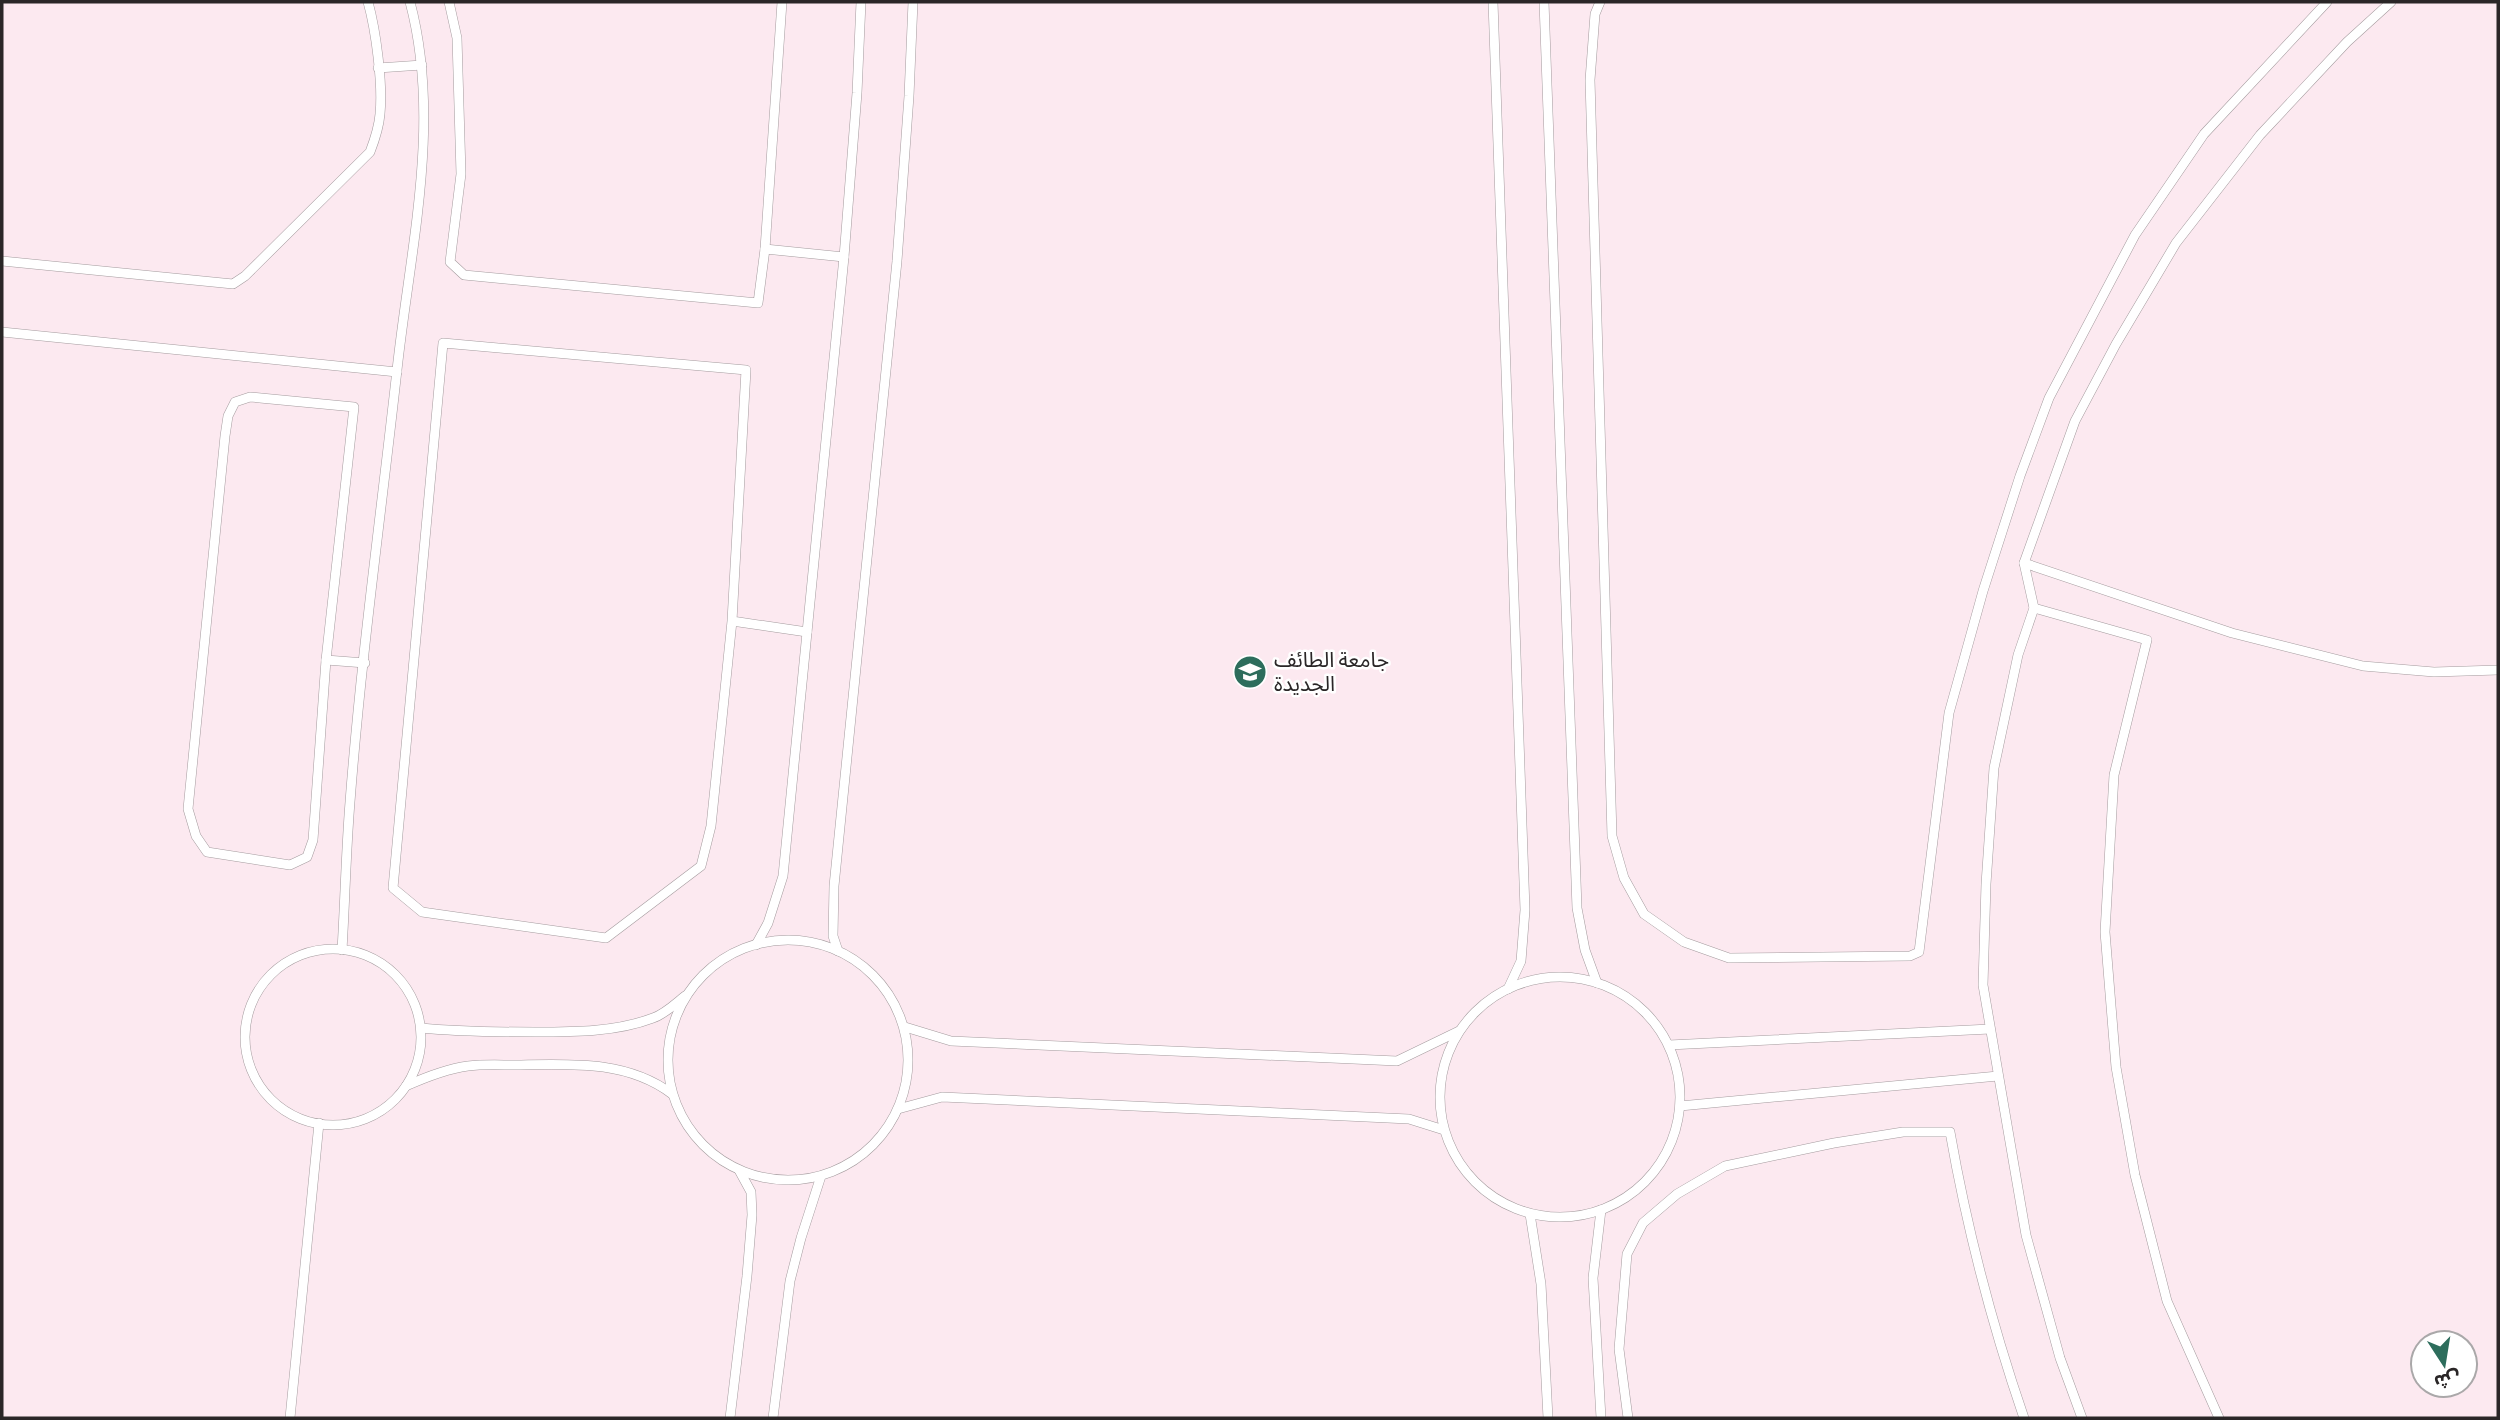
<svg xmlns="http://www.w3.org/2000/svg" width="2500" height="1420" font-family="Barlow,'Noto Sans Arabic',sans-serif">
<style>
.built{fill:#fce9f0;fill-rule:evenodd}
.lines{fill:none;stroke-linecap:round;stroke-linejoin:round}
.service-casing{stroke:#a49b9e;stroke-width:10}
.service{stroke:#fff;stroke-width:9}
.labels{text-anchor:middle;stroke-width:5;stroke-linejoin:round;paint-order:stroke}
.poi-label{font-size:21px;fill:#2a2627;stroke:#fff;text-anchor:start}
</style>
<rect width="100%" height="100%" fill="#fef8fa"/>
<path class="built" d="M2,2H2498V1418H2ZM2423,1343H2465V1385H2423Z"/>
<g class="lines">
<defs>
<g id="service">
<path d="M449,2L457,38L461,174L450,262L464,275L758,303L765,249L782,2"/>
<path d="M1493,2L1525,910L1521,961L1508,989"/>
<path d="M1544,2L1577,908L1585,950L1597,983"/>
<path d="M1600,2L1595,14L1590,80L1612,836L1624,878L1644,914L1684,942L1729,958L1910,956L1919,952L1949,713L1983,591L2020,476L2049,398L2135,235L2204,134L2327,2"/>
<path d="M378,68L422,65"/>
<path d="M765,249L844,257"/>
<path d="M2,261L233,284L245,276L370,152C375,139 379,127 380,114C383,84 376,31 368,2"/>
<path d="M2,332L397,372"/>
<path d="M250,397L354,407L326,660L313,840L307,857L290,865L207,852L196,836L188,809L225,436L228,416L235,402Z"/>
<path d="M2024,563L2232,633L2363,666L2434,672L2498,670"/>
<path d="M2034,608L2147,640L2114,775L2105,932L2116,1067L2135,1175L2167,1301L2219,1418"/>
<path d="M732,621L746,370L443,343L393,888L422,912L606,938L701,866L711,826L732,621L807,632"/>
<path d="M326,660L365,663"/>
<circle cx="788" cy="1060" r="120"/>
<path d="M756,945L768,923L783,876L844,257L857,93L861,2"/>
<circle cx="333" cy="1037" r="88"/>
<path d="M342,950C345,901 346,851 350,802C361,658 381,514 397,370C410,249 442,122 410,2"/>
<path d="M838,951L833,936L834,886L897,261L909,96L913,2"/>
<circle cx="1560" cy="1097" r="120"/>
<path d="M905,1027L951,1041L1397,1061L1459,1031"/>
<path d="M421,1028C459,1032 497,1032 535,1032C575,1032 616,1032 653,1018C665,1014 675,1004 685,996"/>
<path d="M1669,1045L1990,1029"/>
<path d="M406,1086C426,1077 446,1069 468,1066C483,1064 500,1065 516,1065C571,1064 627,1060 672,1094"/>
<path d="M1680,1106L1998,1076"/>
<path d="M898,1109L942,1097L1409,1119L1444,1130"/>
<path d="M1530,1214L1541,1284L1548,1418"/>
<path d="M290,1418L319,1123"/>
<path d="M730,1418L747,1276L752,1215L751,1192L739,1170"/>
<path d="M773,1418L790,1281L801,1238L821,1176"/>
<path d="M1601,1418L1593,1278L1601,1210"/>
<path d="M1628,1418L1619,1349L1627,1254L1643,1223L1677,1194L1725,1166L1834,1143L1903,1132H1950C1967,1229 1992,1325 2024,1418"/>
<path d="M2082,1418L2060,1358L2026,1235L1983,985L1986,884L1994,768L2018,655L2034,608L2024,563L2075,421L2116,344L2176,243L2260,135L2347,42L2391,2"/>
</g>
</defs>
<use href="#service" class="service-casing"/>
<use href="#service" class="service"/>
</g>
<defs>
<symbol id="university-disc" viewBox="-11 -11 22 22"><circle r="9.5" fill="#2d6d5c" stroke="#fff"/><path d="M0-5L7-2L0 1L-7-2ZM-4 1L0 2.5L4 1V4Q0 6-4 4Z" fill="#fff"/></symbol>
</defs>
<g fill-rule="evenodd">
<use href="#university-disc" x="1231" y="653" width="38" height="38"/>
</g>
<g class="labels">
<g class="poi-label">
<text x="1274" y="667">جامعة الطائف<tspan x="1274" dy="24">الجديدة</tspan></text>
</g>
</g>
<rect width="2500" height="1420" fill="none" stroke="#2a2627" stroke-width="7"/>
<g transform="translate(2444 1364) rotate(168)"><circle r="33" fill="#ffffff" stroke="#aaa8a9" stroke-width="2"/>
<path d="M0-5L12 26L0 18L-12 26Z" fill="#2d6d5c"/>
<text y="-10" font-size="19" font-weight="bold" text-anchor="middle" fill="#2a2627">ش</text>
</g>
</svg>
